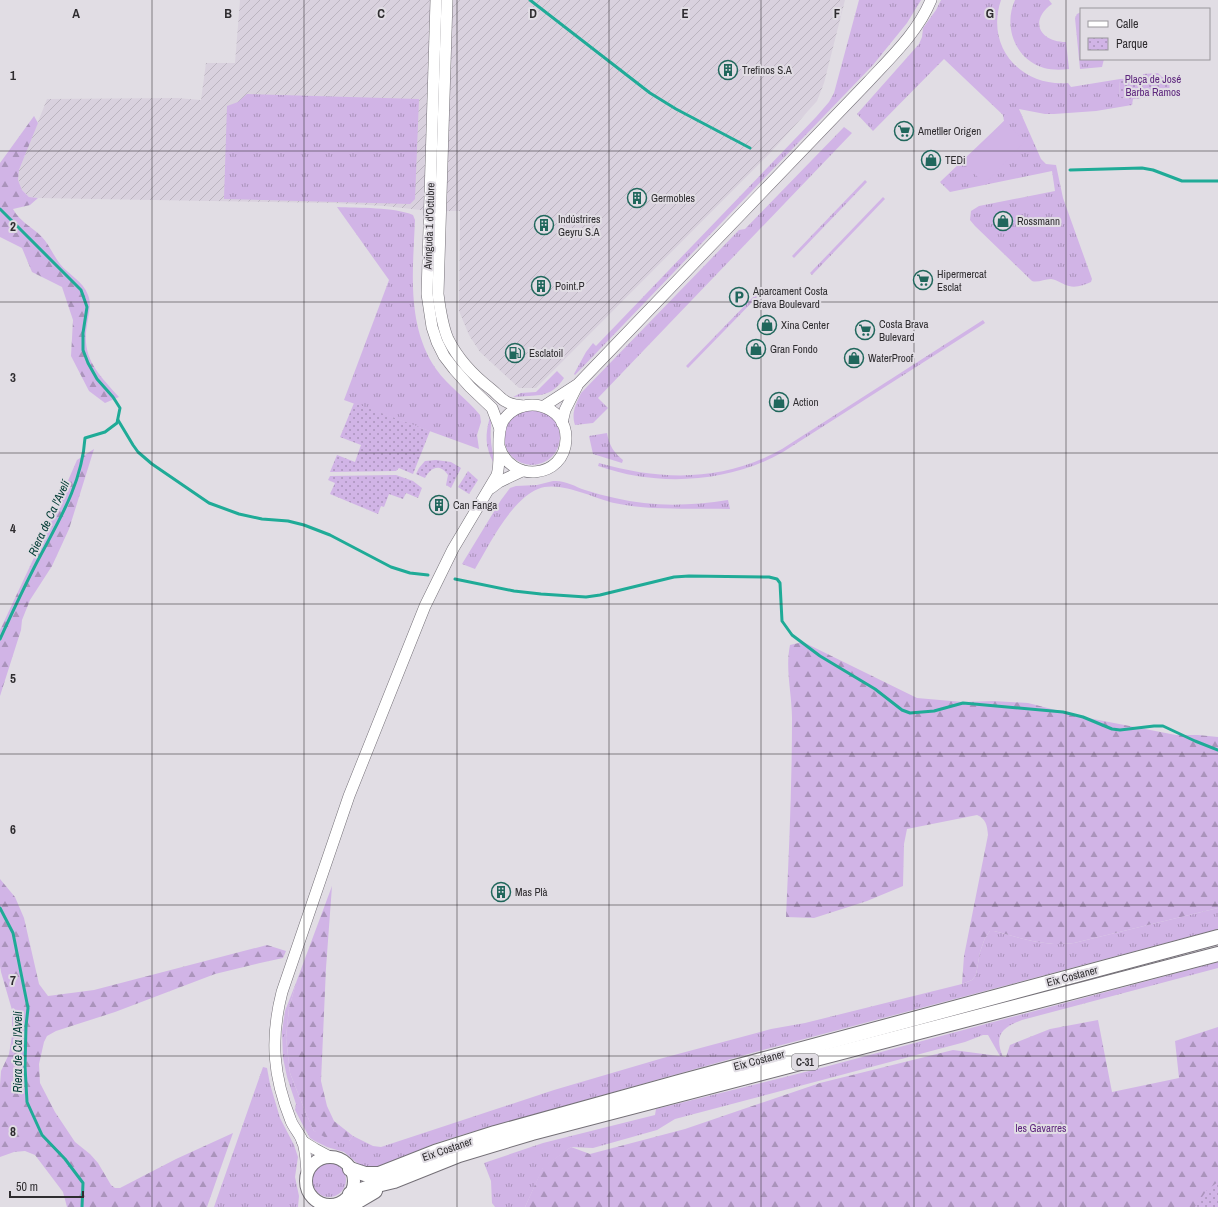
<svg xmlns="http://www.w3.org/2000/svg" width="1218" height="1207" font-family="'Archivo Narrow',sans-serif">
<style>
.industrial{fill:url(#industrial-furrows)}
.grass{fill:url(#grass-tufts)}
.forest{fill:url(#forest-firs)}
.park{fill:url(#park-dots)}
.pitch{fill:#d1b4e6}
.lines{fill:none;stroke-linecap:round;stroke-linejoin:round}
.stream{stroke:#1fab97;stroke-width:3}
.secondary-casing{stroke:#747077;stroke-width:12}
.primary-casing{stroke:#747077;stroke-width:14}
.highway-casing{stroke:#747077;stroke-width:16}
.secondary{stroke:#fff;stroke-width:11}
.primary{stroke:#fff;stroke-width:12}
.highway{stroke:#fff;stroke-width:14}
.grid{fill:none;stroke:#2f2d30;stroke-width:1;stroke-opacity:0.55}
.labels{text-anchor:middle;stroke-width:4;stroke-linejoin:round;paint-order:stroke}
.shield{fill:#e1dde4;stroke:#646266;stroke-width:1}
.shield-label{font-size:10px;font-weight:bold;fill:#2f2d30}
.poi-label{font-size:11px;fill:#2f2d30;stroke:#e1dde4;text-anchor:start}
.park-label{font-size:11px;fill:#5e277e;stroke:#e1dde4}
.street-label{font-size:11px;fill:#2f2d30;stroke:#e1dde4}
.water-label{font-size:12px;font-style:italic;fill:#003c34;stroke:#e1dde4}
.grid-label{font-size:13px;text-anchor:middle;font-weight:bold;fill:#2f2d30;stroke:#e1dde4;stroke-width:4;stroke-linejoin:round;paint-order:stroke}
</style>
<defs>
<pattern id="industrial-furrows" width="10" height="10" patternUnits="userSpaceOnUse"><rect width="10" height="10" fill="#d9d1de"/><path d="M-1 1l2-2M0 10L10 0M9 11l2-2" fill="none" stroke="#bbb4bf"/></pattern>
<pattern id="grass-tufts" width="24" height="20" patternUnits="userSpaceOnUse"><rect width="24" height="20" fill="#d1b4e6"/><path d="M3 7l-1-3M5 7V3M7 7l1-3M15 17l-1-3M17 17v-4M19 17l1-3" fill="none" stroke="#aa93bb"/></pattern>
<pattern id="forest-firs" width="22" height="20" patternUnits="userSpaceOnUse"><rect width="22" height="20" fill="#d1b4e6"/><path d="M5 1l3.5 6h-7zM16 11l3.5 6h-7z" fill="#aa93bb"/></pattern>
<pattern id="park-dots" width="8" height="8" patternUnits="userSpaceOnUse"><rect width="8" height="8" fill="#d1b4e6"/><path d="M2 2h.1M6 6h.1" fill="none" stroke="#aa93bb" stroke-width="1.8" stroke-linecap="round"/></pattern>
</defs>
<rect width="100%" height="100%" fill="#e1dde4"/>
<path class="industrial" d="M240,0H845L824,83L817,101L771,152L536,388H519L480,352L469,335L459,311L460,211H430L384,206L334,203L38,198L29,197L22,190L18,180L19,170L47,99L177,98L201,100L206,63H235Z"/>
<g class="grass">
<path d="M859,0H921L907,23L873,65L575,375L574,374L586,352L593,343L596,346L816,117L829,102L834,93Z"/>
<path d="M941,0H1001C985,47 1021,87 1068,83L1071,87L1120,79L1119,98L1133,99L1132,105L1096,111L1054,114H1045L1019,109L1041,159L1046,164L1056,165L1063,198L1092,279L1091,282C1084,285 1076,288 1069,286C1062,284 1058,280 1051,279C1044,279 1038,283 1032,281L975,226L970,220L971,211L979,206L1055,191L1052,171L950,192L940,182L1004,121L1003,115L944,59L873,131L857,114L919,44L922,37L923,28L936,10Z"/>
<path d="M1015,0H1049L1052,4C1029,20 1039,42 1066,42L1069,69C1061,70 1051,70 1044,68C1015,60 1003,26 1015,0Z"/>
<path d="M1081,12V59H1104L1102,67L1080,69L1075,18L1077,14Z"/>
<path d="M247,94L419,99L415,199L410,204L224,199L227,106L238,102Z"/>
<path d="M844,127L852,133L598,398L608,408L593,423L575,425C571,413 576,404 581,393L739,230L745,229Z"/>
<path d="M865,180L867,182L794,258L792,256Z"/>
<path d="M883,197L885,199L812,275L810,273Z"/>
<path d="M337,207C358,208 395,207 413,215L415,220C413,270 406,325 436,369C448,386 466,398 480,415L481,422L477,435L479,449L344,400L389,280Z"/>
<path d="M758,293L760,294L688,368L686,366L756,294Z"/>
<path d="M983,320L985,323L783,452C740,477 685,484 637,476C624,474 611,470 598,466L599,463C662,481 724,482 782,449Z"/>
<path d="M557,371L564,378C554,393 546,395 529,396C523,396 518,397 513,397L521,393L536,392Z"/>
<circle cx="532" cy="437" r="28"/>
<path d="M490,417C492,425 490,432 491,440C491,447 494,454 493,462C485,446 485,434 490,417Z"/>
<path d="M607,433C609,445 614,453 623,460L622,463L593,454L589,436Z"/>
<path d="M553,481C565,480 574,486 585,490C595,493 605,496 615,498C652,507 690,506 728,500L730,509C691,508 653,511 614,503C593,498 559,480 538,489C511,500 489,545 475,569L462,564L501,500L510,488L516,486L537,485Z"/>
<path d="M1218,908V929L759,1051L468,1133L439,1142L377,1167L368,1168L363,1166L357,1163L344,1152L327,1147L315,1141L310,1138L306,1131L295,1110L296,1104L287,1077L283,1058L282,1032L285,1011L297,980L289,1008L286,1038L290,1073L305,1111L314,1131L349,1141L353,1136L373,1146L381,1147L554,1090L663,1058L771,1029L805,1023L962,984L972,980L976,975L980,952L985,938L990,931H994C1021,938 1046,947 1074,943Z"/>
<path d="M1218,962V968L1022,1020C1001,1028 994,1036 1003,1057L1000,1056L988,1035H983L965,1042L905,1058L675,1119L657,1130L593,1148L571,1147L543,1168L525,1207H495L492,1203L491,1181L484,1163L543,1143L655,1115L656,1109L821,1068Z"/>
<path d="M263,1067L267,1068L270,1084L280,1118L294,1145L298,1157L295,1177L299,1196L298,1207H214Z"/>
<circle cx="329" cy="1180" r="17"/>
</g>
<g class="forest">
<path d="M34,116L38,123L19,170L18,180L22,190L29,197L38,198L30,205L13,209C20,222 31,226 41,236C49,244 53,255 60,264C69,275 83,281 88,295C92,304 88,316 87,325C81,359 99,374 119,397L105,403L89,391L71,356L73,320L62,287L32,272L22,248L0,237V163Z"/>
<path d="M94,449L69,529L52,566L30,600L22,620L21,630L0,696V630L39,547L77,460Z"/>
<path d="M803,642L917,698L963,702L993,701L1028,703L1083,717L1176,735H1198L1218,737V908L1074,943C1046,947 1021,938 994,931H990L985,938L980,952L976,975L972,980L962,984L964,956L988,835C987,825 986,819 977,815L907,829L904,844L903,886L867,901L814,918L786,917C789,851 792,785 792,718C792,694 785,669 790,645Z"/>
<path d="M0,879L15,897L24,918L39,984L48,996L94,990L267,945L286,951L283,958L260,963L215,974L115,1012L56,1031L47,1036L44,1042L39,1064L40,1083L55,1112L75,1142L90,1154L98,1163L111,1185L115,1188H120L176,1159L233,1133L207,1207H67L63,1192L35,1155L25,1151L14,1152L0,1157V1085L1,1071L9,1054L12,1036V1010L1,972L0,966Z"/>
<path d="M332,886L326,968L321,1081L327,1106L334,1121L353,1136L349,1141L335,1143L314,1131L305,1111L290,1073L286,1038L289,1008L297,980Z"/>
<path d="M1098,1020L1112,1092L1179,1078L1175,1041L1218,1027V1207H525L543,1167L571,1147L590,1154L685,1129L820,1083L953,1050L1006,1057L1010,1045L1050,1029Z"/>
</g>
<g class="park">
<path d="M1158,73L1162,77H1169L1170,95L1133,99L1119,98L1120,79L1143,78V74Z"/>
<path d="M354,403L430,431L413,474L399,468L396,471L330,472L337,455L355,462L361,445L340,437Z"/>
<path d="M436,460L451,462L461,468L451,488L446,485L448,475C440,463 431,467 425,478L416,474L419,468L425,461Z"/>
<path d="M468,471L478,480L469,494L458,487Z"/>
<path d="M396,475L413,481L422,488L418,498L406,493L403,499L389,494L384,507L381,506L378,514L330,494L335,483L328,480L330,476Z"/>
<path d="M1218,1182V1207H1195L1207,1190Z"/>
</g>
<path class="pitch" d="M1004,121L1025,141L985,184L964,164Z"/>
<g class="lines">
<g class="stream">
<path d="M530,0L650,93L676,109L750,148"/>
<path d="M1070,170L1142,168L1153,170L1182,181H1218"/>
<path d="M0,209L81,290L87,307L83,333V350L88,363L97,379L113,397L120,408L117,423L105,432L85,438C82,484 58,522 37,562C24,587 12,613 0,639"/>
<path d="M118,420L133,445L138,452L152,464L209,503L239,514L262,519L288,521L304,525L330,535L391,567L410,573L428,575"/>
<path d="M455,579L514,591L541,594L586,597L600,595L674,577L689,576L769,577L777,579L780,583L782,621L792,635L820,656L875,689L902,710L910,713L934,711L963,703L1063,712L1083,717L1112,729L1120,730L1154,726H1163L1195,741L1218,750"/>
<path d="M0,908L13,933L28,1008L26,1026L25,1066L27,1102L42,1135L65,1159L83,1183L82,1207"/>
</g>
<defs>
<g id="secondary">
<path d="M436,0L427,294L432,327L437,342L444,356L454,369L470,387L492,408L500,429"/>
<path d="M447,0L438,294C440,309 442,325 448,339C458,359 474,376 491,389C496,393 500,398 505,401C511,405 517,405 523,406"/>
<path d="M544,406L578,384L868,82C891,57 918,32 931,0"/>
<path d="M562,423L565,410L577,386"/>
<path d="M491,488L499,482L522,471"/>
<path d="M302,1141L315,1149L330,1157"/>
<path d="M307,1173C306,1162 306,1149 302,1140C299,1133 294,1128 291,1121C273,1076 270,1039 282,992L349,796L425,606L453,549L497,475C502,458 495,435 503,421C521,393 567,404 566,439C565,479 510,484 499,446"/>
</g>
<circle id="primary" cx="330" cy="1181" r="24"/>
<g id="highway">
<path d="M350,1169L365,1174H379L435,1152L495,1133L679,1082L1218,937"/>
<path d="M350,1194L369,1187L394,1181L459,1155L532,1133L1218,954"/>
<path d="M348,1207L375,1191"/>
</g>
</defs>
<use href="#secondary" class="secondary-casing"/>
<use href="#primary" class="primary-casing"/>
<use href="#highway" class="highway-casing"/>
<use href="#secondary" class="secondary"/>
<use href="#primary" class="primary"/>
<use href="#highway" class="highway"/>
</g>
<path class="grid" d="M152,0V1207M304,0V1207M457,0V1207M609,0V1207M761,0V1207M914,0V1207M1066,0V1207M0,151H1218M0,302H1218M0,453H1218M0,604H1218M0,754H1218M0,905H1218M0,1056H1218"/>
<defs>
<symbol id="building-ring" viewBox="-11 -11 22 22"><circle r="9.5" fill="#e1dde4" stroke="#20675c" stroke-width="1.5"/><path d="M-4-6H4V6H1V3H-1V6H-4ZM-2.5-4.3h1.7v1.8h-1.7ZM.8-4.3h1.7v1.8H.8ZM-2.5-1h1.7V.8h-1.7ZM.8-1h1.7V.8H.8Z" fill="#20675c"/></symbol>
<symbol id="supermarket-ring" viewBox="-11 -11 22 22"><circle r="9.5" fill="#e1dde4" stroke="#20675c" stroke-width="1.5"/><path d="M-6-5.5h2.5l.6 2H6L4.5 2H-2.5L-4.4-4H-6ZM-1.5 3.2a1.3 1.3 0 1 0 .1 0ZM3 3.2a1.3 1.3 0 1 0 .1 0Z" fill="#20675c"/></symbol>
<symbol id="shop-ring" viewBox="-11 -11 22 22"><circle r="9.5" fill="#e1dde4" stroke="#20675c" stroke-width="1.5"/><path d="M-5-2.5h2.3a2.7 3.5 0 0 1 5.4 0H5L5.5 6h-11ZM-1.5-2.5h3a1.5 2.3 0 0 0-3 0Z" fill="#20675c"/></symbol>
<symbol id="parking-ring" viewBox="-11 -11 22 22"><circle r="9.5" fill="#e1dde4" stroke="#20675c" stroke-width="1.5"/><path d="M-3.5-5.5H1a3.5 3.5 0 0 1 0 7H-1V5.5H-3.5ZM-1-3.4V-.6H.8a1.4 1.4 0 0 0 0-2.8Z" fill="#20675c"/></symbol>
<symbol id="fuel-ring" viewBox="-11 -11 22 22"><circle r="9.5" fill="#e1dde4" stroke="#20675c" stroke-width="1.5"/><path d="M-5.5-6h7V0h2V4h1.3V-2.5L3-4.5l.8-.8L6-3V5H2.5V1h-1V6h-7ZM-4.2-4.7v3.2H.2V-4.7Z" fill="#20675c"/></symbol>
</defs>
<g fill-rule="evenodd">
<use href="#building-ring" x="717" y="59" width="22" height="22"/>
<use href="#supermarket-ring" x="893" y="120" width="22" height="22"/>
<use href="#shop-ring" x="920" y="149" width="22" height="22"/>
<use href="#building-ring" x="626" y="187" width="22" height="22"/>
<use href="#shop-ring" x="992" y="210" width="22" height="22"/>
<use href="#building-ring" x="533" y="214" width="22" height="22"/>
<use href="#supermarket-ring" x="912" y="269" width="22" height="22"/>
<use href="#building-ring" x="530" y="275" width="22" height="22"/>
<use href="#parking-ring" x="728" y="286" width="22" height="22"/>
<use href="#shop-ring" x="756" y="314" width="22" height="22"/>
<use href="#supermarket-ring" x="854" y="319" width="22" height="22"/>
<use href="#shop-ring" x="745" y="338" width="22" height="22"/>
<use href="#fuel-ring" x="504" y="342" width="22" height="22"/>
<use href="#shop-ring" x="843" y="347" width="22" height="22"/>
<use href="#shop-ring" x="768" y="391" width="22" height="22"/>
<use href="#building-ring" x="428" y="494" width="22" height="22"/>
<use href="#building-ring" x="490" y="881" width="22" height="22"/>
</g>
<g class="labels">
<rect class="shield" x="792" y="1054" width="26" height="16" rx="3"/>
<g class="shield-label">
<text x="805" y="1066">C-31</text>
</g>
<g class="poi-label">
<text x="742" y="74">Trefinos S.A</text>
<text x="918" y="135">Ametller Origen</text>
<text x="945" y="164">TEDi</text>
<text x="651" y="202">Germobles</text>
<text x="558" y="223">Indústrires<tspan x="558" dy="13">Geyru S.A</tspan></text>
<text x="1017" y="225">Rossmann</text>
<text x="937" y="278">Hipermercat<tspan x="937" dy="13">Esclat</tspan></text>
<text x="555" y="290">Point.P</text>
<text x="753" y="295">Aparcament Costa<tspan x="753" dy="13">Brava Boulevard</tspan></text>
<text x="879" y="328">Costa Brava<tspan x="879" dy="13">Bulevard</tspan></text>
<text x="781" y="329">Xina Center</text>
<text x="770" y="353">Gran Fondo</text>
<text x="529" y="357">Esclatoil</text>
<text x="868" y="362">WaterProof</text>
<text x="793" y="406">Action</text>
<text x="453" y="509">Can Fanga</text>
<text x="515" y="896">Mas Plà</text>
</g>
<g class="park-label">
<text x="1153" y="83">Plaça de José<tspan x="1153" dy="13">Barba Ramos</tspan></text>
<text x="1041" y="1132">les Gavarres</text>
</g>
<g class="street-label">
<text transform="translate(429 226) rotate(-88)" y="4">Avinguda 1 d'Octubre</text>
<text transform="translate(1072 976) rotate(-15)" y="4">Eix Costaner</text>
<text transform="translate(759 1060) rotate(-15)" y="4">Eix Costaner</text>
<text transform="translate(447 1149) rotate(-19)" y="4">Eix Costaner</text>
</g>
<g class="water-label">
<text transform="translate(49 518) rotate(-65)" y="4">Riera de Ca l'Avelí</text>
<text transform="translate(18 1052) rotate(-90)" y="4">Riera de Ca l'Avelí</text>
</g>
</g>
<g class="grid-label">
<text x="76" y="18">A</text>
<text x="228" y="18">B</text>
<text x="381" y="18">C</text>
<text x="533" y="18">D</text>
<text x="685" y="18">E</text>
<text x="837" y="18">F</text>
<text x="990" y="18">G</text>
<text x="13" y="80">1</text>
<text x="13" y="231">2</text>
<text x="13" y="382">3</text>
<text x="13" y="533">4</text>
<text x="13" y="683">5</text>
<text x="13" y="834">6</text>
<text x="13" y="985">7</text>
<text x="13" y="1136">8</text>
</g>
<rect x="1080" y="8" width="130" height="52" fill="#e1dde4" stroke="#9a979c"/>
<rect x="1088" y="21" width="20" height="6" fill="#ffffff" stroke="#9a979c"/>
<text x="1116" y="28" font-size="12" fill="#2f2d30">Calle</text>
<rect x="1088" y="38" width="20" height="12" fill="url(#park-dots)" stroke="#9a979c"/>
<text x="1116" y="48" font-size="12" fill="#2f2d30">Parque</text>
<path d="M10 1191v6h73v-6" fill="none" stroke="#2f2d30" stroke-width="2"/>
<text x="16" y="1191" font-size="12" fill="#2f2d30" stroke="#e1dde4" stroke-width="3" paint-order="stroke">50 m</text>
</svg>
